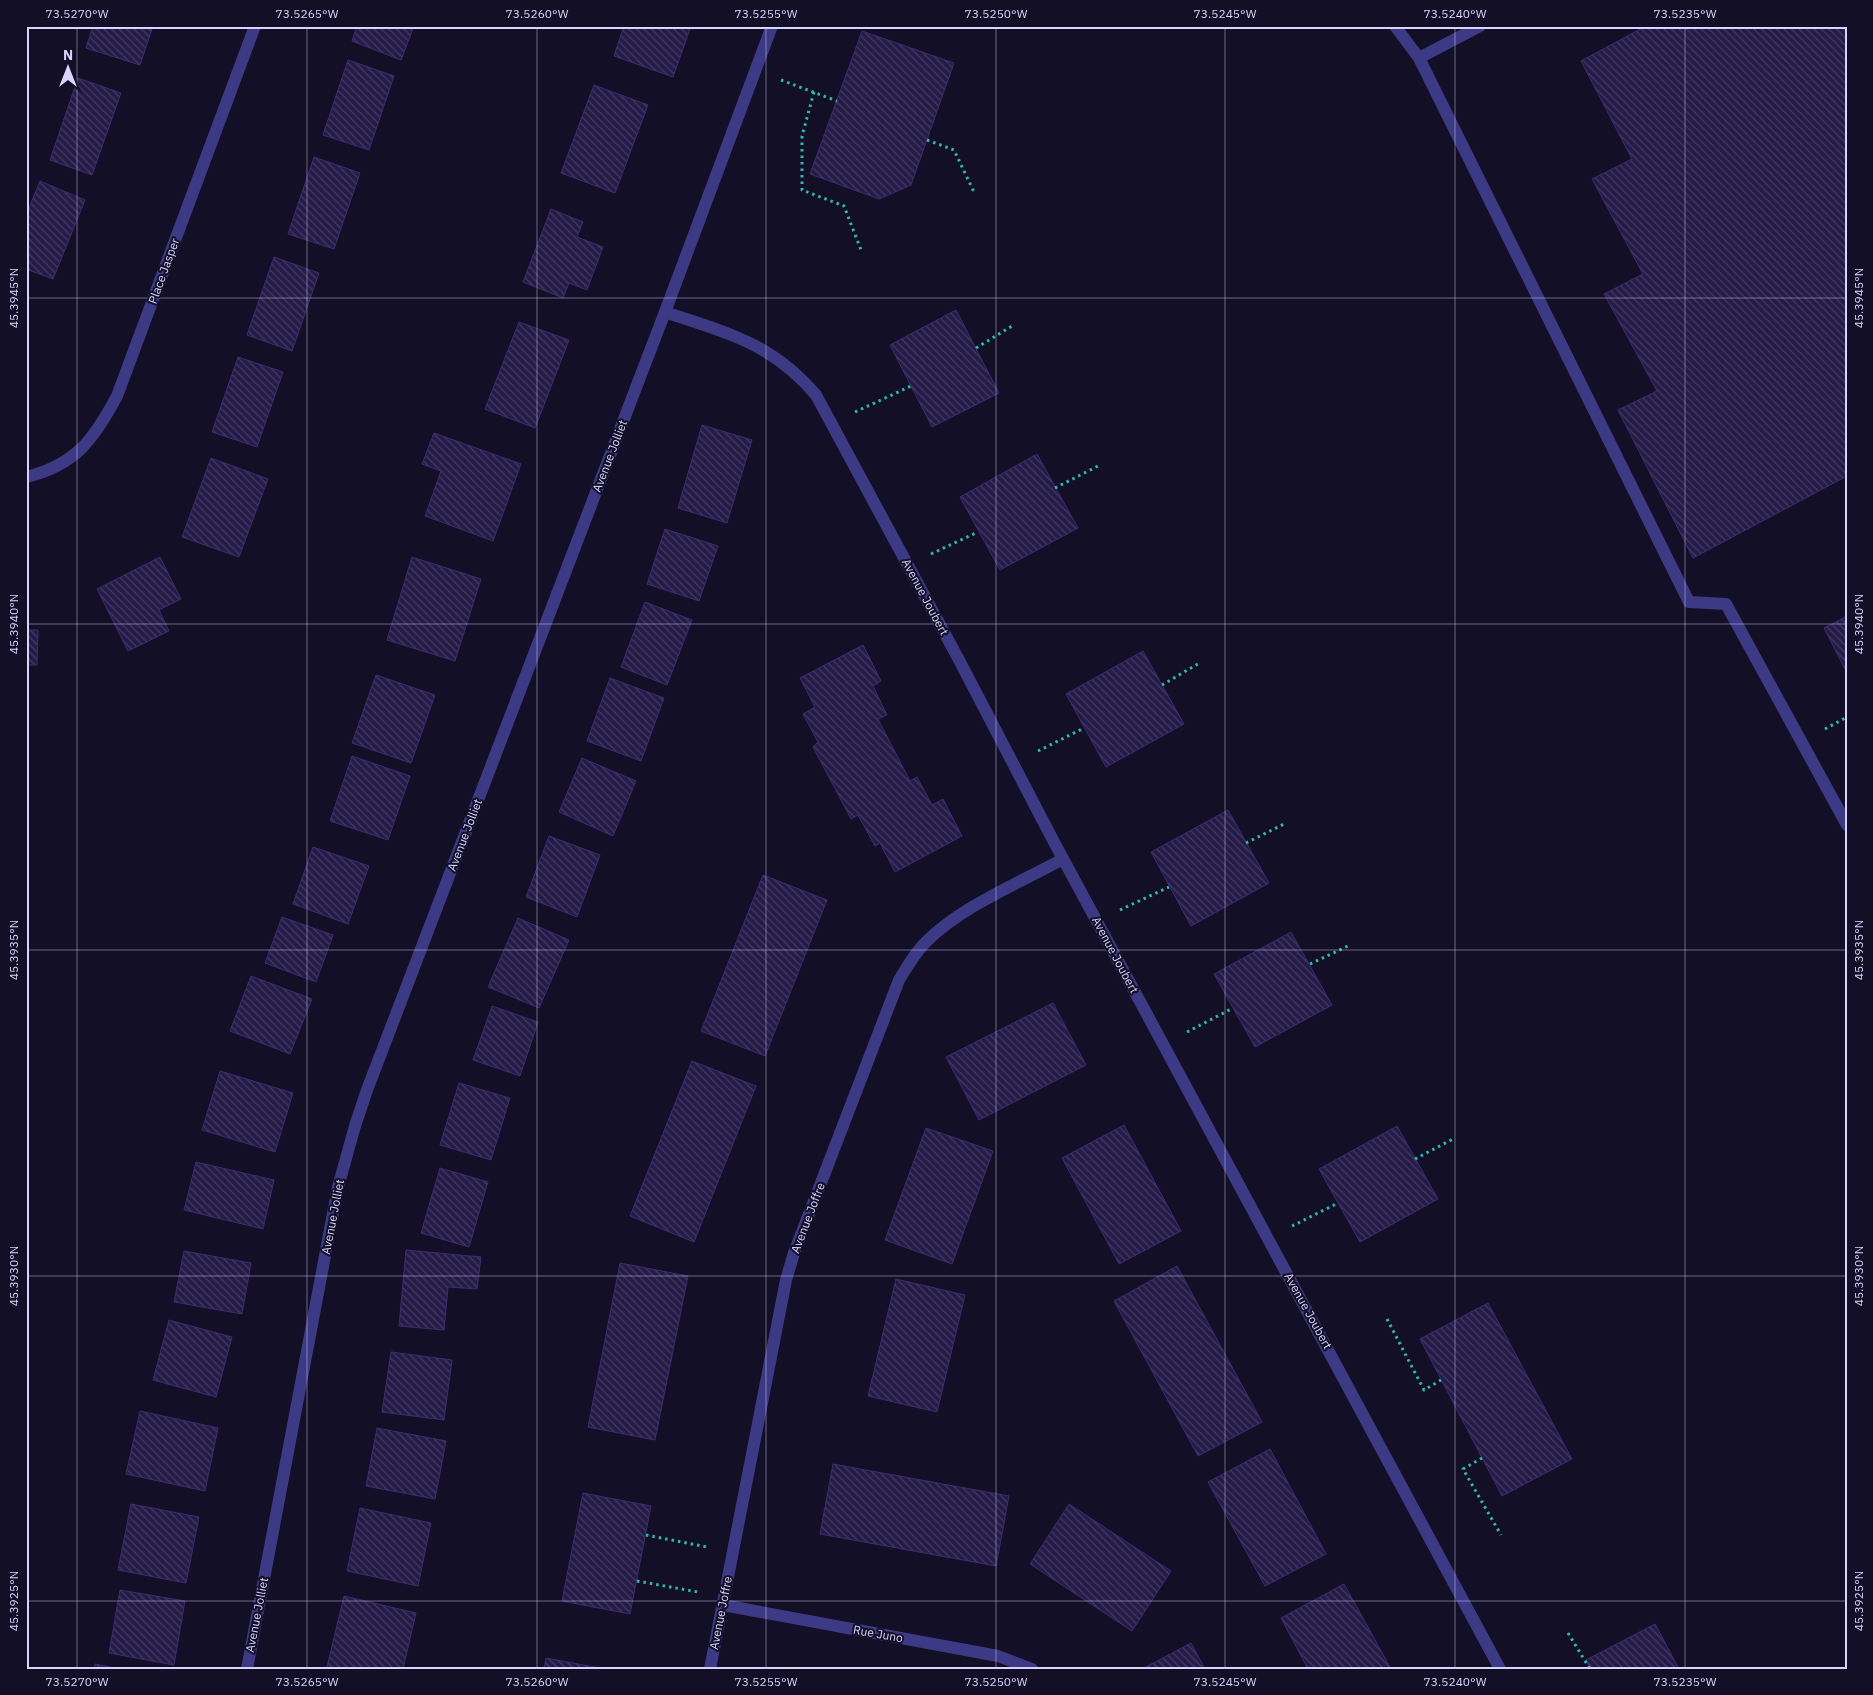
<svg xmlns="http://www.w3.org/2000/svg" width="1873" height="1695" font-family="'IBM Plex Sans',sans-serif">
<style>
.building{fill:url(#building-back-hatch);stroke:#3b2d73}
.lines{fill:none;stroke-linecap:round;stroke-linejoin:round}
.path{stroke:#2fb8b0;stroke-width:3;stroke-dasharray:2.5 4;stroke-linecap:butt}
.minor{stroke:#3d3a85;stroke-width:12}
.ticks{fill:none;stroke:#d9d4ff;stroke-width:1;stroke-opacity:0.45}
.labels{text-anchor:middle;stroke-width:4;stroke-linejoin:round;paint-order:stroke}
.street-label{font-size:12px;fill:#d9d4ff;stroke:#130f26}
.neatline{fill:none;stroke:#d9d4ff;stroke-width:2}
.ticks-label{font-size:12px;text-anchor:middle;fill:#d9d4ff}
</style>
<defs>
<pattern id="building-back-hatch" width="6" height="6" patternUnits="userSpaceOnUse" patternTransform="scale(1.25)"><rect width="6" height="6" fill="#241b47"/><path d="M-1 5l2 2M0 0l6 6M5-1l2 2" fill="none" stroke="#433b63"/></pattern>
</defs>
<rect width="100%" height="100%" fill="#130f26"/>
<g class="building">
<path d="M93,26H153L140,65L86,48Z"/>
<path d="M357,26H414L401,60L352,41Z"/>
<path d="M624,26H691L673,77L614,56Z"/>
<path d="M1646,26H1847V476L1693,558L1618,410L1657,391L1604,294L1643,274L1592,179L1632,159L1581,61Z"/>
<path d="M862,31L954,63L911,185L879,199L810,174Z"/>
<path d="M348,60L394,76L369,150L323,135Z"/>
<path d="M78,78L121,93L92,175L50,160Z"/>
<path d="M594,85L648,105L615,193L561,173Z"/>
<path d="M314,157L360,173L334,249L288,234Z"/>
<path d="M40,181L85,200L53,279L26,269V215Z"/>
<path d="M551,209L583,222L577,237L603,247L587,290L569,283L563,298L523,282Z"/>
<path d="M274,257L319,273L292,351L247,335Z"/>
<path d="M956,310L999,393L932,427L890,345Z"/>
<path d="M519,322L569,340L535,428L485,409Z"/>
<path d="M238,357L283,372L257,447L212,432Z"/>
<path d="M702,425L752,440L727,523L678,508Z"/>
<path d="M434,433L521,464L493,541L425,516L441,471L422,464Z"/>
<path d="M1037,454L1078,528L1000,570L960,497Z"/>
<path d="M211,458L268,479L239,557L182,537Z"/>
<path d="M665,529L718,546L699,601L647,584Z"/>
<path d="M160,557L181,599L159,610L169,631L128,651L97,589Z"/>
<path d="M412,557L481,579L455,661L387,640Z"/>
<path d="M645,602L692,620L667,685L621,667Z"/>
<path d="M1847,616V673L1824,628Z"/>
<path d="M26,630H38L37,665H26Z"/>
<path d="M863,645L881,681L873,686L887,715L878,719L910,781L917,777L932,805L943,799L962,836L895,872L880,843L875,846L858,815L851,819L813,747L818,742L803,714L815,707L800,678Z"/>
<path d="M1143,651L1184,724L1106,767L1066,694Z"/>
<path d="M376,675L435,695L411,763L352,743Z"/>
<path d="M610,678L664,698L641,761L587,741Z"/>
<path d="M352,756L410,776L388,840L330,821Z"/>
<path d="M582,758L636,781L613,836L559,812Z"/>
<path d="M1228,810L1269,883L1191,926L1151,852Z"/>
<path d="M549,836L600,855L577,917L526,897Z"/>
<path d="M313,847L369,866L348,924L293,904Z"/>
<path d="M763,875L827,900L765,1056L701,1031Z"/>
<path d="M282,917L333,935L316,982L265,963Z"/>
<path d="M518,918L569,940L539,1008L488,987Z"/>
<path d="M1291,932L1332,1005L1255,1047L1214,974Z"/>
<path d="M251,976L312,999L290,1054L230,1031Z"/>
<path d="M1053,1003L1086,1065L979,1120L946,1057Z"/>
<path d="M492,1006L538,1022L520,1076L473,1060Z"/>
<path d="M692,1061L756,1086L694,1242L630,1216Z"/>
<path d="M220,1071L293,1093L275,1152L202,1130Z"/>
<path d="M459,1083L510,1098L491,1160L440,1145Z"/>
<path d="M1124,1125L1181,1231L1119,1264L1062,1158Z"/>
<path d="M1397,1126L1438,1199L1360,1242L1319,1169Z"/>
<path d="M926,1128L993,1151L952,1264L885,1240Z"/>
<path d="M196,1162L274,1180L263,1229L184,1210Z"/>
<path d="M440,1168L488,1182L469,1247L421,1233Z"/>
<path d="M406,1250L481,1257L477,1289L448,1287L444,1330L399,1326Z"/>
<path d="M184,1251L251,1263L242,1314L174,1302Z"/>
<path d="M620,1263L688,1276L655,1440L588,1427Z"/>
<path d="M1177,1266L1262,1422L1198,1456L1114,1301Z"/>
<path d="M896,1279L965,1295L937,1412L868,1396Z"/>
<path d="M1488,1303L1572,1459L1502,1496L1420,1339Z"/>
<path d="M169,1320L232,1337L216,1397L153,1380Z"/>
<path d="M391,1352L452,1360L444,1420L382,1412Z"/>
<path d="M140,1411L218,1428L205,1491L126,1474Z"/>
<path d="M377,1428L446,1441L435,1499L366,1486Z"/>
<path d="M1270,1449L1326,1554L1265,1586L1208,1482Z"/>
<path d="M833,1464L1009,1496L996,1566L820,1534Z"/>
<path d="M583,1493L651,1506L630,1614L562,1601Z"/>
<path d="M131,1504L199,1517L186,1583L118,1570Z"/>
<path d="M1069,1504L1171,1571L1132,1631L1030,1564Z"/>
<path d="M360,1508L431,1523L418,1586L347,1571Z"/>
<path d="M1344,1584L1358,1609L1391,1669H1308L1281,1618Z"/>
<path d="M120,1590L185,1601L174,1665L109,1653Z"/>
<path d="M344,1596L416,1613L403,1669H337L327,1667Z"/>
<path d="M1655,1624L1679,1669H1590L1586,1660Z"/>
<path d="M1191,1643L1205,1669H1142Z"/>
<path d="M546,1658L605,1669H544Z"/>
<path d="M95,1664L120,1669H94Z"/>
</g>
<g class="lines">
<g class="path">
<path d="M781,80L837,101"/>
<path d="M814,92L802,136V190L844,206L861,250"/>
<path d="M927,140L954,150L975,194"/>
<path d="M976,348L1012,326"/>
<path d="M855,412L911,386"/>
<path d="M1055,488L1098,466"/>
<path d="M931,554L978,532"/>
<path d="M1162,685L1201,662"/>
<path d="M1825,729L1847,717"/>
<path d="M1038,751L1084,728"/>
<path d="M1246,843L1286,823"/>
<path d="M1120,910L1169,887"/>
<path d="M1310,964L1350,945"/>
<path d="M1187,1032L1233,1008"/>
<path d="M1415,1159L1453,1139"/>
<path d="M1292,1226L1338,1203"/>
<path d="M1387,1319L1424,1390L1441,1380"/>
<path d="M1482,1458L1463,1469L1501,1535"/>
<path d="M646,1535L707,1547"/>
<path d="M637,1581L698,1592"/>
<path d="M1568,1633L1590,1669"/>
</g>
<g class="minor">
<path d="M1395,26L1419,58L1689,602L1726,604L1847,825"/>
<path d="M1419,58L1480,26"/>
<path d="M665,312C727,333 772,343 816,395L958,658L1054,842L1500,1669"/>
<path d="M26,477C76,465 94,439 117,396L255,26"/>
<path d="M723,1605L998,1656L1032,1669"/>
<path d="M247,1669L338,1187L355,1126L367,1090L665,312L772,26"/>
<path d="M710,1669L786,1280L794,1253L899,980C907,967 914,954 925,943C960,907 1019,883 1063,859"/>
</g>
</g>
<path class="ticks" d="M77,26V1669M307,26V1669M537,26V1669M766,26V1669M996,26V1669M1225,26V1669M1455,26V1669M1685,26V1669M26,298H1847M26,624H1847M26,950H1847M26,1276H1847M26,1601H1847"/>
<g class="labels">
<g class="street-label">
<text transform="translate(164 271) rotate(-70)" y="4">Place Jasper</text>
<text transform="translate(610 456) rotate(-69)" y="4">Avenue Jolliet</text>
<text transform="translate(925 597) rotate(62)" y="4">Avenue Joubert</text>
<text transform="translate(465 835) rotate(-69)" y="4">Avenue Jolliet</text>
<text transform="translate(1115 955) rotate(62)" y="4">Avenue Joubert</text>
<text transform="translate(333 1217) rotate(-79)" y="4">Avenue Jolliet</text>
<text transform="translate(808 1218) rotate(-69)" y="4">Avenue Joffre</text>
<text transform="translate(1308 1311) rotate(61)" y="4">Avenue Joubert</text>
<text transform="translate(721 1613) rotate(-79)" y="4">Avenue Joffre</text>
<text transform="translate(257 1615) rotate(-79)" y="4">Avenue Jolliet</text>
<text transform="translate(878 1634) rotate(10)" y="4">Rue Juno</text>
</g>
</g>
<rect width="1873" height="1695" fill="none" stroke="#130f26" stroke-width="55"/>
<g transform="translate(68 68)" stroke="#130f26" stroke-width="4" paint-order="stroke">
<path d="M0-4L9 19L0 12L-9 19Z" fill="#d9d4ff"/>
<text y="-8" font-size="14" font-weight="bold" text-anchor="middle" fill="#d9d4ff">N</text>
</g>
<rect x="28" y="28" width="1818" height="1640" class="neatline"/>
<g class="ticks-label">
<text x="77" y="18">73.5270°W</text>
<text x="307" y="18">73.5265°W</text>
<text x="537" y="18">73.5260°W</text>
<text x="766" y="18">73.5255°W</text>
<text x="996" y="18">73.5250°W</text>
<text x="1225" y="18">73.5245°W</text>
<text x="1455" y="18">73.5240°W</text>
<text x="1685" y="18">73.5235°W</text>
<text transform="translate(14 298) rotate(-90)" y="4">45.3945°N</text>
<text transform="translate(1859 298) rotate(-90)" y="4">45.3945°N</text>
<text transform="translate(14 624) rotate(-90)" y="4">45.3940°N</text>
<text transform="translate(1859 624) rotate(-90)" y="4">45.3940°N</text>
<text transform="translate(14 950) rotate(-90)" y="4">45.3935°N</text>
<text transform="translate(1859 950) rotate(-90)" y="4">45.3935°N</text>
<text transform="translate(14 1276) rotate(-90)" y="4">45.3930°N</text>
<text transform="translate(1859 1276) rotate(-90)" y="4">45.3930°N</text>
<text transform="translate(14 1601) rotate(-90)" y="4">45.3925°N</text>
<text transform="translate(1859 1601) rotate(-90)" y="4">45.3925°N</text>
<text x="77" y="1686">73.5270°W</text>
<text x="307" y="1686">73.5265°W</text>
<text x="537" y="1686">73.5260°W</text>
<text x="766" y="1686">73.5255°W</text>
<text x="996" y="1686">73.5250°W</text>
<text x="1225" y="1686">73.5245°W</text>
<text x="1455" y="1686">73.5240°W</text>
<text x="1685" y="1686">73.5235°W</text>
</g>
</svg>
